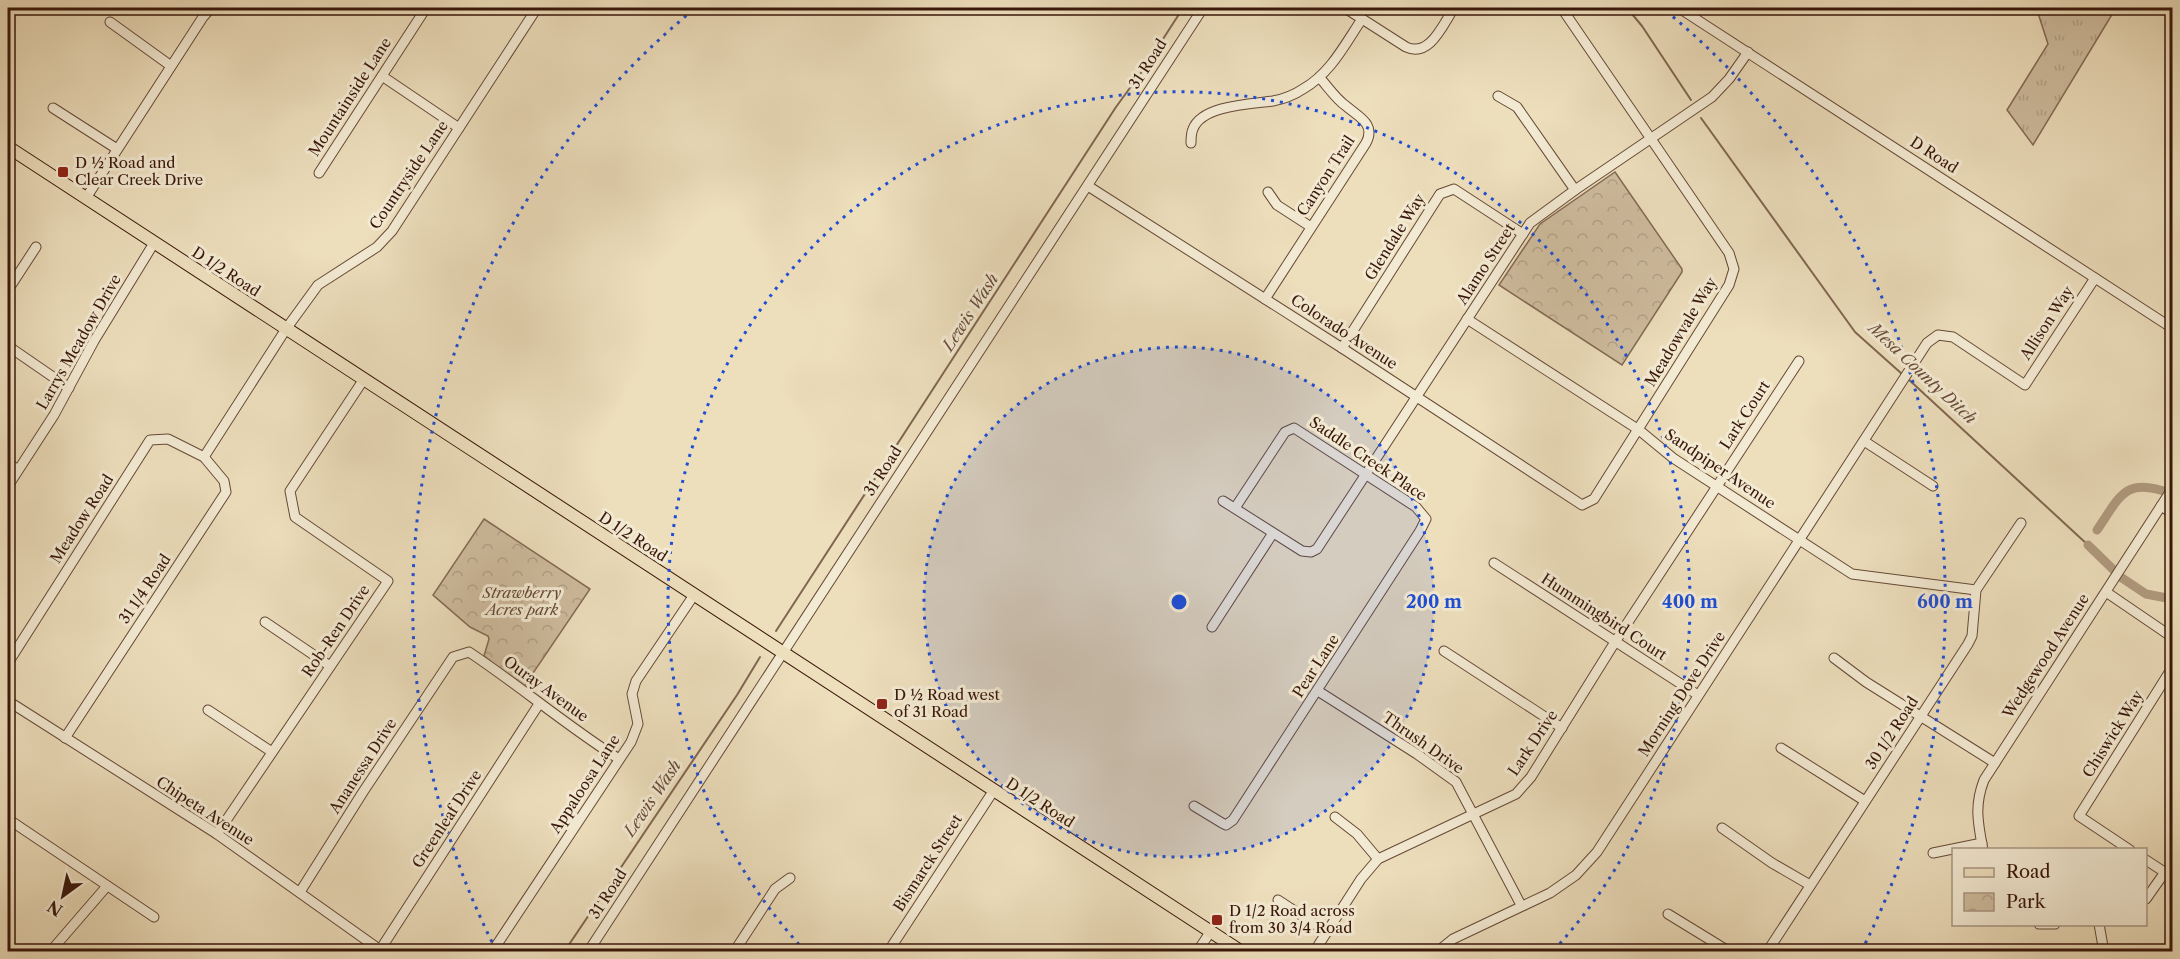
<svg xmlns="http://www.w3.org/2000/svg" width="2180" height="959" font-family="'Libre Caslon Text',serif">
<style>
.grass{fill:url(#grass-tufts);stroke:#846a54;stroke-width:1.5}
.park{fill:url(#park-crowns);stroke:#846a54;stroke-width:1.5}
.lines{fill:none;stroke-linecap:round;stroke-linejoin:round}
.stream{stroke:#806650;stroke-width:2}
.canal{stroke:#b09a7f;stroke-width:9}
.minor-casing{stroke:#664936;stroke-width:11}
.major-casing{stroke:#39170a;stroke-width:14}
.minor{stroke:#f3ead3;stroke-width:9}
.major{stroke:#eddebc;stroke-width:12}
.ring{fill:none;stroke:#1d4ed8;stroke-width:3;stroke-dasharray:3 6}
.poi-dot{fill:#8f2418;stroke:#f3ead3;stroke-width:2}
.labels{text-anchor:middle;stroke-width:6;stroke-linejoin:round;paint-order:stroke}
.street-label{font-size:15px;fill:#39170a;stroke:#f3ead3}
.poi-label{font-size:15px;fill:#39170a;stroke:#f3ead3;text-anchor:start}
.park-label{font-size:15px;font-style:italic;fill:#664936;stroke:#f3ead3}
.water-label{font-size:16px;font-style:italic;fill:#694b39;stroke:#f3ead3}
.centre{fill:#1d4ed8;stroke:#f3ead3;stroke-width:3}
.ring-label{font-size:18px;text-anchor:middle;font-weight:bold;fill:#1d4ed8;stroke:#f3ead3;stroke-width:6;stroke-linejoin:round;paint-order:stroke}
</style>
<defs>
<pattern id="grass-tufts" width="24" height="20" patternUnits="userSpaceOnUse" patternTransform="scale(1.5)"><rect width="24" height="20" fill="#cebc9e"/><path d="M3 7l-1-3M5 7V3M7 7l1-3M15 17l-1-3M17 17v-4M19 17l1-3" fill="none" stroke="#b2a187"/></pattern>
<pattern id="park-crowns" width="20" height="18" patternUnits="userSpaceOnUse" patternTransform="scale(1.5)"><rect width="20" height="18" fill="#cebc9e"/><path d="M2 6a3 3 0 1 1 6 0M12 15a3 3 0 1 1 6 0" fill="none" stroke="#b2a187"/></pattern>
</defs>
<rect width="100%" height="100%" fill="#eddebc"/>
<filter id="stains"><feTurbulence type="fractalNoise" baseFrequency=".00333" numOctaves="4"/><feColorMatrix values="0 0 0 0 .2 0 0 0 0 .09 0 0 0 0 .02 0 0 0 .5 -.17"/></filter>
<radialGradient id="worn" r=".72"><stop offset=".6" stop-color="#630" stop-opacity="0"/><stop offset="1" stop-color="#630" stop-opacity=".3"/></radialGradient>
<path class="grass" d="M2031,8H2116L2033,145L2007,110L2048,44L2038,13Z"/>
<g class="park">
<path d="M1615,172L1682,269V272L1622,365L1499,285L1540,224Z"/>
<path d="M484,519L590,589L523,688L484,656L489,639L488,636L470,627L433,595Z"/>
</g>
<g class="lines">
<g class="stream">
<path d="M1627,8L1642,26L1691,100"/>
<path d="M1701,118L1855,332L1902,374"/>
<path d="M1907,378L2088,545"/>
<path d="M776,631L1116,107L1143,70L1183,8"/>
<path d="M564,952L737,695L760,657"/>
</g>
<g class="canal">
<path d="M2097,530C2121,495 2125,476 2172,494"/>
<path d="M2088,545L2122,578L2146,594L2172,599"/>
</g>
<defs>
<g id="minor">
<path d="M1345,8L1406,47C1430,58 1443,24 1454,8"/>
<path d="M1679,8L2172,328"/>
<path d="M110,22L171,66"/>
<path d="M382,76L459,128"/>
<path d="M1498,96L1517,107L1575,190"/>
<path d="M53,108L117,149"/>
<path d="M1191,143C1191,139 1191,133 1193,129C1202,105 1252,104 1273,101C1284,99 1294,95 1303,89C1331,73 1345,44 1362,19"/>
<path d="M319,173L426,8"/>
<path d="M1088,186L1342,348L1582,505L1594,499L1729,285L1734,269L1729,253L1565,13"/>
<path d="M1268,192L1277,205L1311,227"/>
<path d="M86,198L203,17L211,8"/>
<path d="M8,290L36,247"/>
<path d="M1265,299L1366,143C1376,124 1359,117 1346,106C1336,99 1328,87 1320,78"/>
<path d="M1467,319L1639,430L1673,458L1852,574L1976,590"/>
<path d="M8,346L69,388"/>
<path d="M1342,348L1440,194L1454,189L1523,234"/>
<path d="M1864,441L1933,486"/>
<path d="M204,457L286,329L318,285L377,247L392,231L537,8"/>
<path d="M8,463L18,470"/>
<path d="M8,486L54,415L94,341L154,243"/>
<path d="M1223,501L1302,551L1311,552L1317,549L1530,223L1575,190L1712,97L1729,79L1748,52"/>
<path d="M2161,506L2172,513"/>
<path d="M1494,563L1698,695"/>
<path d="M2106,592L2172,637"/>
<path d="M265,622L330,666"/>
<path d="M1212,627L1273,533"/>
<path d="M1444,651L1562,728"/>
<path d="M1834,658L1866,682L1995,763"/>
<path d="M8,663L150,440L168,439L204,457L224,481L226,492L65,738"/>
<path d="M1318,691L1417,754L1456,782L1521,905"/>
<path d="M8,701L217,834L383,952"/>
<path d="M208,710L272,752"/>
<path d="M1781,748L1865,801"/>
<path d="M1194,806L1222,823L1226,825L1233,820L1420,531L1426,519L1416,507L1294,428L1285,432L1235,508"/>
<path d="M1335,817L1357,834L1378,859"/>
<path d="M8,819L154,917"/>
<path d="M1722,828L1772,863L1810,885"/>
<path d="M217,834L388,581L295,517L290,491L364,379"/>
<path d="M1983,850C1978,823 1974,806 1984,780L2172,489"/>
<path d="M2130,850L2079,816L2172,668"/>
<path d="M1933,853L1982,843"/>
<path d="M2146,860L2172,877"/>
<path d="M300,892L363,792L453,657L469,652C520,686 567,726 619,759"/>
<path d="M2146,899L2165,872"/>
<path d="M1278,900L1327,932"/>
<path d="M1668,914L1730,952"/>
<path d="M2039,924H2055"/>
<path d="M2099,924L2104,952"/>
<path d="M380,950L539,704"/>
<path d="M50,952L107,886"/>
<path d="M492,952L631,742L638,724L632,694L636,681L694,595"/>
<path d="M588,952L1203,8"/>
<path d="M734,952L775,889L790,878"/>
<path d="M888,952L994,790"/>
<path d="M1197,952L1211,931"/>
<path d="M1314,952L1361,879L1378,859L1516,794L1531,777L1615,642L1799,361"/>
<path d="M1437,952L1453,939L1550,893L1576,875L1597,852L1927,343L1938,335L1953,337L2025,385L2095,278"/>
<path d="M1767,952L1968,644L1972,636L1976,590L2021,523"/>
</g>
<path id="major" d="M8,147L1242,952"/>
</defs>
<use href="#minor" class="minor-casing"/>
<use href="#major" class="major-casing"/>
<use href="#minor" class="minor"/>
<use href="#major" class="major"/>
</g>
<circle cx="1179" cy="602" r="255" fill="#1d4ed8" fill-opacity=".12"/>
<g class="ring">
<circle cx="1179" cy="602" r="255"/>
<path d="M805 951A511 511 0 1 1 1553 951"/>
<path d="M496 950A766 766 0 0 1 692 11M1666 11A766 766 0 0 1 1862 950"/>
</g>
<g class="poi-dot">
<rect x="57" y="166" width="12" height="12" rx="3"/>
<rect x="876" y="698" width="12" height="12" rx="3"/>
<rect x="1211" y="914" width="12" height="12" rx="3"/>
</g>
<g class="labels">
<g class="street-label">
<text transform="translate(1148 64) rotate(-57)" y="5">31 Road</text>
<text transform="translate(350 97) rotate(-57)" y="5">Mountainside Lane</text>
<text transform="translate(1934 155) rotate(33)" y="5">D Road</text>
<text transform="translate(409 175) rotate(-56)" y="5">Countryside Lane</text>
<text transform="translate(1326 176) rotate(-57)" y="5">Canyon Trail</text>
<text transform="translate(1395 237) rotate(-58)" y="5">Glendale Way</text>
<text transform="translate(1486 264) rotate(-57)" y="5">Alamo Street</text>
<text transform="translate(226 272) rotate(33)" y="5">D 1/2 Road</text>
<text transform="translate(2047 323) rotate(-57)" y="5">Allison Way</text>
<text transform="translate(1344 332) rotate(33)" y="5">Colorado Avenue</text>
<text transform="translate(1681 332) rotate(-59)" y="5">Meadowvale Way</text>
<text transform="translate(79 342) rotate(-60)" y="5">Larrys Meadow Drive</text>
<text transform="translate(1745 415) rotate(-57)" y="5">Lark Court</text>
<text transform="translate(1368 459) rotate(34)" y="5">Saddle Creek Place</text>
<text transform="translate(1720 469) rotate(34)" y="5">Sandpiper Avenue</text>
<text transform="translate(883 471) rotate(-57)" y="5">31 Road</text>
<text transform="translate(82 519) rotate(-57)" y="5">Meadow Road</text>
<text transform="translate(633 537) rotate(33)" y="5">D 1/2 Road</text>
<text transform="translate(145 589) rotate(-56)" y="5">31 1/4 Road</text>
<text transform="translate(1604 617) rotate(33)" y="5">Hummingbird Court</text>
<text transform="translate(336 631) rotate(-56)" y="5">Rob-Ren Drive</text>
<text transform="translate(2046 656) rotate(-57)" y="5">Wedgewood Avenue</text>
<text transform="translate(1316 666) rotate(-57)" y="5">Pear Lane</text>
<text transform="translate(546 689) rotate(36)" y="5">Ouray Avenue</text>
<text transform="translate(1682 694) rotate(-57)" y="5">Morning Dove Drive</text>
<text transform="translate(1892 733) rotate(-57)" y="5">30 1/2 Road</text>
<text transform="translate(2113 734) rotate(-58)" y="5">Chiswick Way</text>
<text transform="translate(1423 743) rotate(35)" y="5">Thrush Drive</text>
<text transform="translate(1533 743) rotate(-56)" y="5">Lark Drive</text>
<text transform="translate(363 766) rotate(-57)" y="5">Ananessa Drive</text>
<text transform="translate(585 784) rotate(-57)" y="5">Appaloosa Lane</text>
<text transform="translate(1040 803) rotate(33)" y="5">D 1/2 Road</text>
<text transform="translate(205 811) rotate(33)" y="5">Chipeta Avenue</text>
<text transform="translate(447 819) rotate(-57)" y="5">Greenleaf Drive</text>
<text transform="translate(928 863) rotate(-57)" y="5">Bismarck Street</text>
<text transform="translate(608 894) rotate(-57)" y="5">31 Road</text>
</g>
<g class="poi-label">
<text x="75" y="168">D ½ Road and<tspan x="75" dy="17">Clear Creek Drive</tspan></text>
<text x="894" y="700">D ½ Road west<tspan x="894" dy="17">of 31 Road</tspan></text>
<text x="1229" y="916">D 1/2 Road across<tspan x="1229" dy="17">from 30 3/4 Road</tspan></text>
</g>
<g class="park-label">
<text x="522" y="598">Strawberry<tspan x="522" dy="17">Acres park</tspan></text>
</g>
<g class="water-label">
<text transform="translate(970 312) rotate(-57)" y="6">Lewis Wash</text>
<text transform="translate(1923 373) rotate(43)" y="6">Mesa County Ditch</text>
<text transform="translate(652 798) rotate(-56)" y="6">Lewis Wash</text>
</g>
</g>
<circle cx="1179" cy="602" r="9" class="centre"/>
<g class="ring-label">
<text x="1434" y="608">200 m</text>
<text x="1690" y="608">400 m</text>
<text x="1945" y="608">600 m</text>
</g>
<rect width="2180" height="959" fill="none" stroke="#eddebc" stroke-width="30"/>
<rect x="9" y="9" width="2162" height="941" fill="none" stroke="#39170a" stroke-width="3"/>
<rect x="15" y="15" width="2150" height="929" fill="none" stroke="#39170a" stroke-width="1.5"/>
<rect x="1952" y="848" width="195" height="78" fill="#f3ead3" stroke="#a99683" stroke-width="1.5"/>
<rect x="1964" y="868" width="30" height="9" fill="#eddebc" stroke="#a99683" stroke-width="1.5"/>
<text x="2006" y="878" font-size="18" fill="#39170a">Road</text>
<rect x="1964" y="893" width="30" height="18" fill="url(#park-crowns)" stroke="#a99683" stroke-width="1.5"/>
<text x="2006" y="908" font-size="18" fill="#39170a">Park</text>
<g transform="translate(63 896) rotate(213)" stroke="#f3ead3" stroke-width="4.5" paint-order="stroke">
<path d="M0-4.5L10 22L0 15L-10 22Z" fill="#39170a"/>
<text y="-9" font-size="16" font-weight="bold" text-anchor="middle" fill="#39170a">N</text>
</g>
<rect width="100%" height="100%" filter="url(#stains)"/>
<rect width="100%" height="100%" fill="url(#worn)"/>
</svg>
